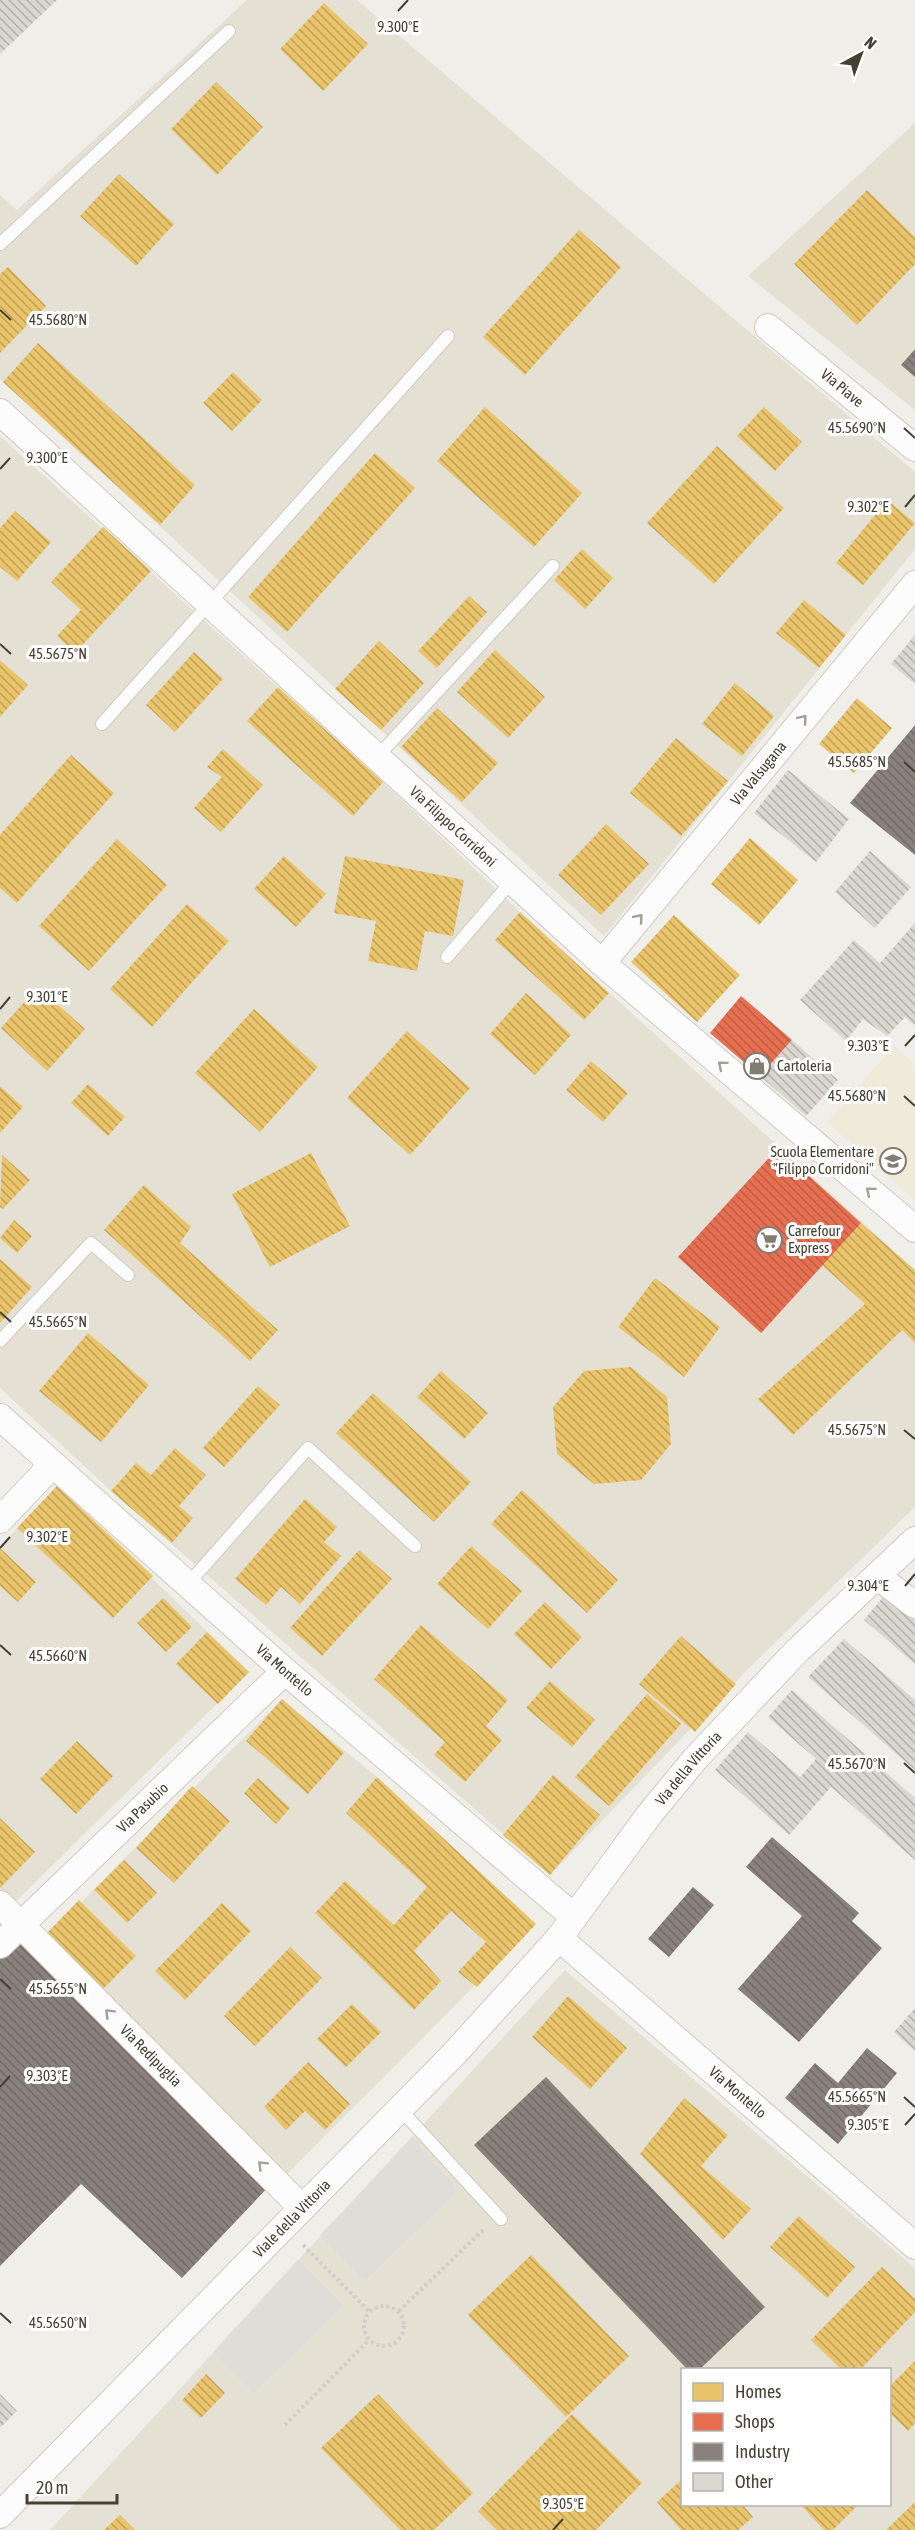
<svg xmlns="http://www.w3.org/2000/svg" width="915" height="2530" font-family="'Asap Condensed',sans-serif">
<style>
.residential{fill:#e5e0d4;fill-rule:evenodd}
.education{fill:#efead9}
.parking{fill:#dfddd8}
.homes{fill:url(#homes-back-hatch)}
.shops{fill:url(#shops-back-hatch)}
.industry{fill:url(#industry-back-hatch)}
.building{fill:url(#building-back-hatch)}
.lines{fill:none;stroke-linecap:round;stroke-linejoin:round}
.lane-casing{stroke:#cecbc5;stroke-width:14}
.street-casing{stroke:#cecbc5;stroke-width:28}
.path{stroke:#d1cec9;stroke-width:4;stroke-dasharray:3 3;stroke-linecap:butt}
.lane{stroke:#fdfcfc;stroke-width:12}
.street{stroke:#fdfcfc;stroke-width:26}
.oneway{stroke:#a29e98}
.ticks{fill:none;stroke:#464033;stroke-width:2}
.labels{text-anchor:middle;stroke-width:6;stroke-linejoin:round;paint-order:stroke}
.street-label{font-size:15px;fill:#464033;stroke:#fff}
.poi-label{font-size:15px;fill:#464033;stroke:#fff;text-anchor:start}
.ticks-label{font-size:15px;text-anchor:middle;fill:#464033;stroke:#fff;stroke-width:6;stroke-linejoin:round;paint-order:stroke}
</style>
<defs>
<pattern id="homes-back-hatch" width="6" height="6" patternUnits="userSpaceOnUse" patternTransform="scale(1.5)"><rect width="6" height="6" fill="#e9c46a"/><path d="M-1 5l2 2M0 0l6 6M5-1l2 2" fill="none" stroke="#bfa158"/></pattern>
<pattern id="shops-back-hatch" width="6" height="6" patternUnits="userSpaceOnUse" patternTransform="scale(1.5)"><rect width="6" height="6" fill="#e76f51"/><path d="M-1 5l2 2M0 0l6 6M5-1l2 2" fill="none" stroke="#bd5d44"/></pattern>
<pattern id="industry-back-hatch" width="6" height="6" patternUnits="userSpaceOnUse" patternTransform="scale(1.5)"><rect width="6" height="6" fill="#8a817c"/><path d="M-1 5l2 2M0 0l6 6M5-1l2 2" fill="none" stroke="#736b66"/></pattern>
<pattern id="building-back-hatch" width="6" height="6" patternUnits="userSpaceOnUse" patternTransform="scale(1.5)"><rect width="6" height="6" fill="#d9d7d0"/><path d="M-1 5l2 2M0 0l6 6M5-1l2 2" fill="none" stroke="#b2b0a9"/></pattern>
</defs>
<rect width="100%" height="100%" fill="#f0eee8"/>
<g class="residential">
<path d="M247,0H357L915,472V549L604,936L0,379V195L17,210Z"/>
<path d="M915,123V410L748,276Z"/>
<path d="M0,436L383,782L520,912L915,1270V1507L752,1665L550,1875L111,1491L0,1388Z"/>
<path d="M57,1486L249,1672L0,1917V1546Z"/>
<path d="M282,1699L377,1777L536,1924L285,2176L37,1947Z"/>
<path d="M565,1970L915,2268V2530H50ZM682,2370H890V2504H682Z"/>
</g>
<path class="education" d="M894,1046L915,1065V1201L827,1122Z"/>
<g class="parking">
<path d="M412,2139L458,2190L365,2281L320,2235Z"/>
<path d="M298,2260L343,2305L254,2393L213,2352Z"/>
</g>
<g class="homes">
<path d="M324,3L368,44L323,91L280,49Z"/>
<path d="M216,82L263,127L217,175L171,129Z"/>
<path d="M119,174L174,224L136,266L80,216Z"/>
<path d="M867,190L915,237V264L857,325L794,264Z"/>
<path d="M579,230L621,267L525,375L483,337Z"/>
<path d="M8,267L46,306L0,353V274Z"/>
<path d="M38,343L195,485L160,525L3,382Z"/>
<path d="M233,372L262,400L232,431L203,403Z"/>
<path d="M485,407L582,493L534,547L437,461Z"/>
<path d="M764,407L802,442L775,471L737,436Z"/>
<path d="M717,446L784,508L714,584L647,523Z"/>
<path d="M375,453L415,488L287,632L248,597Z"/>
<path d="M887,500L915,523L863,585L836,563Z"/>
<path d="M15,511L51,542L17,581L0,567V528Z"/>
<path d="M103,527L151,571L75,653L57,636L81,610L51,582Z"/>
<path d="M582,549L613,578L585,609L554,580Z"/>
<path d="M469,596L487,612L437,668L418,651Z"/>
<path d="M804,600L846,635L819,668L776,633Z"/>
<path d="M379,641L424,683L381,730L335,689Z"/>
<path d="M495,650L545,697L508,738L457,692Z"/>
<path d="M194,652L223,679L175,732L146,705Z"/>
<path d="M0,660L28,685L0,717Z"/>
<path d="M735,683L774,716L742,756L702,724Z"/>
<path d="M278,687L383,782L353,816L247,721Z"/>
<path d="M857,698L892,728L854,773L819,744Z"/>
<path d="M437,708L498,763L462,802L401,747Z"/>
<path d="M676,738L728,781L681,836L630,793Z"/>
<path d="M223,749L263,785L221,832L194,808L222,777L207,767Z"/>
<path d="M71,755L114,793L17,903L0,888V835Z"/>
<path d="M606,824L649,864L601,915L558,875Z"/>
<path d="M750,838L798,880L759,925L711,884Z"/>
<path d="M117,839L167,885L89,971L39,926Z"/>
<path d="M284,856L326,894L296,927L254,889Z"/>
<path d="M345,856L464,880L453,936L425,931L417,971L368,961L376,921L334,913Z"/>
<path d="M187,904L229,941L152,1027L110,989Z"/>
<path d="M520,912L609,993L584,1020L495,940Z"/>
<path d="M674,915L740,975L697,1022L631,962Z"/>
<path d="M38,987L85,1029L47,1071L1,1028Z"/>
<path d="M526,993L571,1035L535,1075L490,1034Z"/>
<path d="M254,1009L318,1067L260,1132L195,1073Z"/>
<path d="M407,1031L470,1088L410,1155L347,1098Z"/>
<path d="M591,1061L628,1093L603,1122L566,1090Z"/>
<path d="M88,1084L125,1117L108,1136L71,1103Z"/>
<path d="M0,1086L23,1107L0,1133Z"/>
<path d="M311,1153L350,1226L270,1267L232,1194Z"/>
<path d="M2,1155L30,1180L3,1209L0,1207Z"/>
<path d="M144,1185L191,1227L180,1243L278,1330L250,1361L104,1230Z"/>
<path d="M14,1220L32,1236L17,1253L0,1238Z"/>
<path d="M861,1223L915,1270V1343L902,1330L793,1435L758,1399L865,1304L822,1265Z"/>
<path d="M0,1259L32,1287L0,1323Z"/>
<path d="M655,1278L720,1327L684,1377L618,1327Z"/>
<path d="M88,1333L149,1385L101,1442L39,1391Z"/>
<path d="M631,1367L667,1397L671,1444L641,1480L594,1484L557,1454L553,1407L584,1371Z"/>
<path d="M441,1371L488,1413L464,1439L417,1397Z"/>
<path d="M258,1386L280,1405L224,1467L203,1448Z"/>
<path d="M373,1393L471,1482L434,1522L336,1433Z"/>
<path d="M175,1448L206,1475L179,1506L193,1518L172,1543L111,1491L136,1463L151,1475Z"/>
<path d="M57,1486L153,1576L113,1618L17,1528Z"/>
<path d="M522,1490L618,1580L587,1613L491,1524Z"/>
<path d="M305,1499L337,1527L324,1542L341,1556L300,1604L281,1587L266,1605L235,1579Z"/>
<path d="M471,1546L522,1591L488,1629L437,1584Z"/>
<path d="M0,1548L36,1582L18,1602L0,1586Z"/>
<path d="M359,1550L392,1579L322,1656L290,1628Z"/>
<path d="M163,1598L192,1627L166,1652L137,1623Z"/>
<path d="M545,1602L582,1637L551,1669L514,1634Z"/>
<path d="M421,1625L508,1700L486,1726L502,1740L465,1782L434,1755L445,1742L374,1679Z"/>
<path d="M207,1632L249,1672L218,1704L176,1664Z"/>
<path d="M681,1636L736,1684L695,1732L639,1684Z"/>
<path d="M550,1681L595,1720L572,1747L526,1708Z"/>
<path d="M647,1694L681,1724L609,1806L575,1777Z"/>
<path d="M282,1699L344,1753L308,1794L246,1741Z"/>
<path d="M77,1741L113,1776L76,1814L40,1779Z"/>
<path d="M553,1775L600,1815L550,1875L503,1835Z"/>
<path d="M377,1777L536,1924L477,1987L458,1972L486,1942L451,1911L414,1951L441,1981L414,2010L315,1913L345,1881L394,1925L427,1887L346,1813Z"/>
<path d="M258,1778L290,1808L276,1824L244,1793Z"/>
<path d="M192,1786L230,1821L174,1883L136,1848Z"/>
<path d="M0,1818L35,1852L0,1888Z"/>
<path d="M124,1860L157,1893L127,1923L94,1890Z"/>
<path d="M79,1900L136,1956L101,1991L45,1935Z"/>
<path d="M222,1903L251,1931L185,2000L155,1971Z"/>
<path d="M290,1947L322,1978L255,2046L224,2016Z"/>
<path d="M568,1996L627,2048L590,2089L532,2037Z"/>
<path d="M352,2004L381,2032L346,2067L317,2039Z"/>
<path d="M308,2062L350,2104L325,2130L305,2111L286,2130L264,2107Z"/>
<path d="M684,2098L728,2135L701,2166L751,2209L723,2240L640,2154Z"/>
<path d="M799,2216L855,2267L827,2298L770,2247Z"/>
<path d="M531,2255L629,2356L566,2417L468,2315Z"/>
<path d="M882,2267L915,2299V2312L860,2370H842L811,2340Z"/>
<path d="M915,2361V2423L908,2431L890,2413V2386Z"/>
<path d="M206,2374L225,2393L201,2418L182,2400Z"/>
<path d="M378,2394L473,2493L434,2530H400L321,2448Z"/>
<path d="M572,2414L642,2483L596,2530H497L478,2511Z"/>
<path d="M682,2479V2504H742L753,2517L738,2530H681L657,2502Z"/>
<path d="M915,2502V2530H886Z"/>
<path d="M800,2504H859L833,2530H824Z"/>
<path d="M120,2515L135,2530H104Z"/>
</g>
<g class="shops">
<path d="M741,996L792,1040L760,1076L710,1033Z"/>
<path d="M778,1148L861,1223L761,1333L678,1257Z"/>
</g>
<g class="industry">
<path d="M915,349V377L901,365Z"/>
<path d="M915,725V855L850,803Z"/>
<path d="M772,1837L859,1913L852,1921L882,1948L799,2042L738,1989L802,1916L746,1867Z"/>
<path d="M693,1887L714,1905L669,1957L648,1939Z"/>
<path d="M19,1923L272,2183L182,2278L81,2184L0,2266V1945Z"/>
<path d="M867,2048L897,2073L838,2144L785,2098L815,2063L838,2083Z"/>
<path d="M546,2077L765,2307L699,2370H688L474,2145Z"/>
</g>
<g class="building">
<path d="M0,0H57L0,54Z"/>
<path d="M915,635V684L891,664Z"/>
<path d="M788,770L849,819L816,862L754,813Z"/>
<path d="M870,851L911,887L875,928L835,892Z"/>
<path d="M915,923V1026L905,1017L887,1036L863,1019L846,1041L800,1000L854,940L880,963Z"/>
<path d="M792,1040L838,1080L806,1116L760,1076Z"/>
<path d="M884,1596L915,1620V1664L864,1620Z"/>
<path d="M844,1639L915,1700V1770L808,1677Z"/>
<path d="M792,1690L915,1798V1860L831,1787L789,1835L715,1770L748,1732L800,1777L816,1759L768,1717Z"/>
<path d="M915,2008V2051L894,2032Z"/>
<path d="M0,2394L17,2411L0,2428Z"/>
</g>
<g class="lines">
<defs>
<g id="lane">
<path d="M0,244L229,31"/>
<path d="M102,724L448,336"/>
<path d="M377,757L553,566"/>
<path d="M447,957L512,881"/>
<path d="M0,1341L91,1243L128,1275"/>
<path d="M188,1584L308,1448L415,1546"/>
<path d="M400,2109L501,2219"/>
</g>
<g id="street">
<path id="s1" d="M768,327L915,448"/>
<path id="s2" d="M0,412L602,963L915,1229"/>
<path id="s3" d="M602,963L915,584"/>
<path id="s4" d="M0,1417L285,1671L574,1917"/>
<path d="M0,1520L53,1464"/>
<path d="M877,1576L915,1605"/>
<path id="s5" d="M0,1904L302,2208"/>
<path id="s6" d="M559,1938L915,2246"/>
<path id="s7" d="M0,1945L285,1671"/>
<path id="s8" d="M0,2515L454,2054L559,1938L649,1815L695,1759L796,1652L915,1540"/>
</g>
</defs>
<use href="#lane" class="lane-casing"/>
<use href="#street" class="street-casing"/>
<g class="path">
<path d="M303,2245L369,2311"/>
<circle cx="384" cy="2326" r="20"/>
<path d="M399,2311L483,2230"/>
<path d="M285,2425L368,2341"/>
</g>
<use href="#lane" class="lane"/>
<use href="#street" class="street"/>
</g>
<defs><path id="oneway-chevron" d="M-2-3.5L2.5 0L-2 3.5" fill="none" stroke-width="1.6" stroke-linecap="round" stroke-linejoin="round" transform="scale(1.5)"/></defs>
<g class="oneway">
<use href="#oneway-chevron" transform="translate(803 719) rotate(-50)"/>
<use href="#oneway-chevron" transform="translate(639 918) rotate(-50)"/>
<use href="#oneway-chevron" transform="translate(722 1065) rotate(-140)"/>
<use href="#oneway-chevron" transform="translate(870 1191) rotate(-140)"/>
<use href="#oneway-chevron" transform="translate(109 2013) rotate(-135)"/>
<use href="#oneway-chevron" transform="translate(262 2165) rotate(-135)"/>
</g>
<path class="ticks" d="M398,11L408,0M0,310L11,320M904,428L915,438M0,469L10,458M905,507L915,495M0,644L11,654M904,762L915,772M0,1009L10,997M905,1046L915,1035M904,1096L915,1106M0,1312L11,1322M904,1430L915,1439M0,1548L10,1537M905,1586L915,1574M0,1645L11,1655M904,1763L915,1773M0,1979L11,1989M0,2087L10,2076M904,2097L915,2107M905,2125L915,2114M0,2313L11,2323M553,2530L563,2519"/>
<defs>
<symbol id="shop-ring" viewBox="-11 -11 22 22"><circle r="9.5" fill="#fff" stroke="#827d72" stroke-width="1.5"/><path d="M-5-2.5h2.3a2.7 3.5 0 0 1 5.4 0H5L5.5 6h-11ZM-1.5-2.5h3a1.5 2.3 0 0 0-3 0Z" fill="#827d72"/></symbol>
<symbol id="school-ring" viewBox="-11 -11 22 22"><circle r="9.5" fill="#fff" stroke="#827d72" stroke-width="1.5"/><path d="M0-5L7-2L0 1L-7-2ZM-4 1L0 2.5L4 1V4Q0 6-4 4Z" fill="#827d72"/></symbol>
<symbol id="supermarket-ring" viewBox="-11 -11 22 22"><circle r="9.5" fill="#fff" stroke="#827d72" stroke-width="1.5"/><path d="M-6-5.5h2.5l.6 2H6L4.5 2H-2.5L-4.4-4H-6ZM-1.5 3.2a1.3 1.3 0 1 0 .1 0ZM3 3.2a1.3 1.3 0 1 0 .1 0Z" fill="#827d72"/></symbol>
</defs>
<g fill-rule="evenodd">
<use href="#shop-ring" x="742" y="1051" width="30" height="30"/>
<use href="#school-ring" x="878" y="1146" width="30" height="30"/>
<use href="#supermarket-ring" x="754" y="1225" width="30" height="30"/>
</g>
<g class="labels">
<g class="street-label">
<text dy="5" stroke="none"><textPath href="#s1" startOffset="96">Via Piave</textPath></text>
<text dy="5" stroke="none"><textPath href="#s3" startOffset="246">Via Valsugana</textPath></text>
<text dy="5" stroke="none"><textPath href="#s2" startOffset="614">Via Filippo Corridoni</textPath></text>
<text dy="5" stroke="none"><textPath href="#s4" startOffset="381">Via Montello</textPath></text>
<text dy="5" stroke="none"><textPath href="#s8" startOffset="1017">Via della Vittoria</textPath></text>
<text dy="5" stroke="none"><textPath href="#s7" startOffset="198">Via Pasubio</textPath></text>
<text dy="5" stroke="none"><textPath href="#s5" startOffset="214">Via Redipuglia</textPath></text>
<text dy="5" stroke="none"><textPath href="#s6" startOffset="236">Via Montello</textPath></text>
<text dy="5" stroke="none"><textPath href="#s8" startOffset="416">Viale della Vittoria</textPath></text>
</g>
<g class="poi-label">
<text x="777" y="1071">Cartoleria</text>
<text x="874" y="1157" text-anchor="end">Scuola Elementare<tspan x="874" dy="17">"Filippo Corridoni"</tspan></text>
<text x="788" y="1236">Carrefour<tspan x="788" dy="17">Express</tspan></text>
</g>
</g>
<g class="ticks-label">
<text x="398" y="32">9.300°E</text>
<text x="58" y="325">45.5680°N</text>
<text x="857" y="433">45.5690°N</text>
<text x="47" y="463">9.300°E</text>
<text x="868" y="512">9.302°E</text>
<text x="58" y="659">45.5675°N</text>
<text x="857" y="767">45.5685°N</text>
<text x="47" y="1002">9.301°E</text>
<text x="868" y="1051">9.303°E</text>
<text x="857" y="1101">45.5680°N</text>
<text x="58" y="1327">45.5665°N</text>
<text x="857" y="1435">45.5675°N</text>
<text x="47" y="1542">9.302°E</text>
<text x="868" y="1591">9.304°E</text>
<text x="58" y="1661">45.5660°N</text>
<text x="857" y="1769">45.5670°N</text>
<text x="58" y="1994">45.5655°N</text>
<text x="47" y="2081">9.303°E</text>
<text x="857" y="2102">45.5665°N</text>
<text x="868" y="2130">9.305°E</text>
<text x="58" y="2328">45.5650°N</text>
<text x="563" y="2509">9.305°E</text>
</g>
<rect x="681" y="2368" width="210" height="138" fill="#ffffff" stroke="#b5b3ad" stroke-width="1.5"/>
<rect x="693" y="2383" width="30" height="18" fill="#e9c46a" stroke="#b5b3ad" stroke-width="1.5"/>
<text x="735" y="2398" font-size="18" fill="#464033">Homes</text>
<rect x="693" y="2413" width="30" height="18" fill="#e76f51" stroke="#b5b3ad" stroke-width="1.5"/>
<text x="735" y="2428" font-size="18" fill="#464033">Shops</text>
<rect x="693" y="2443" width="30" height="18" fill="#8a817c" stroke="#b5b3ad" stroke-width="1.5"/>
<text x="735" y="2458" font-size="18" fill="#464033">Industry</text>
<rect x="693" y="2473" width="30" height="18" fill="#d9d7d0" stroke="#b5b3ad" stroke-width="1.5"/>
<text x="735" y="2488" font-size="18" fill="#464033">Other</text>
<g transform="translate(861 54) rotate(41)" stroke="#ffffff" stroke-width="4.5" paint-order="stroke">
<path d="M0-4.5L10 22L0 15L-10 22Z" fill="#464033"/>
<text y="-9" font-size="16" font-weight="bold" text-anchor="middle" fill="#464033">N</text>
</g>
<path d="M27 2494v9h90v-9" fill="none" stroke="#464033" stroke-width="3"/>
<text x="36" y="2494" font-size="18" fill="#464033" stroke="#ffffff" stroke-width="4.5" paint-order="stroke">20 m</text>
</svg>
